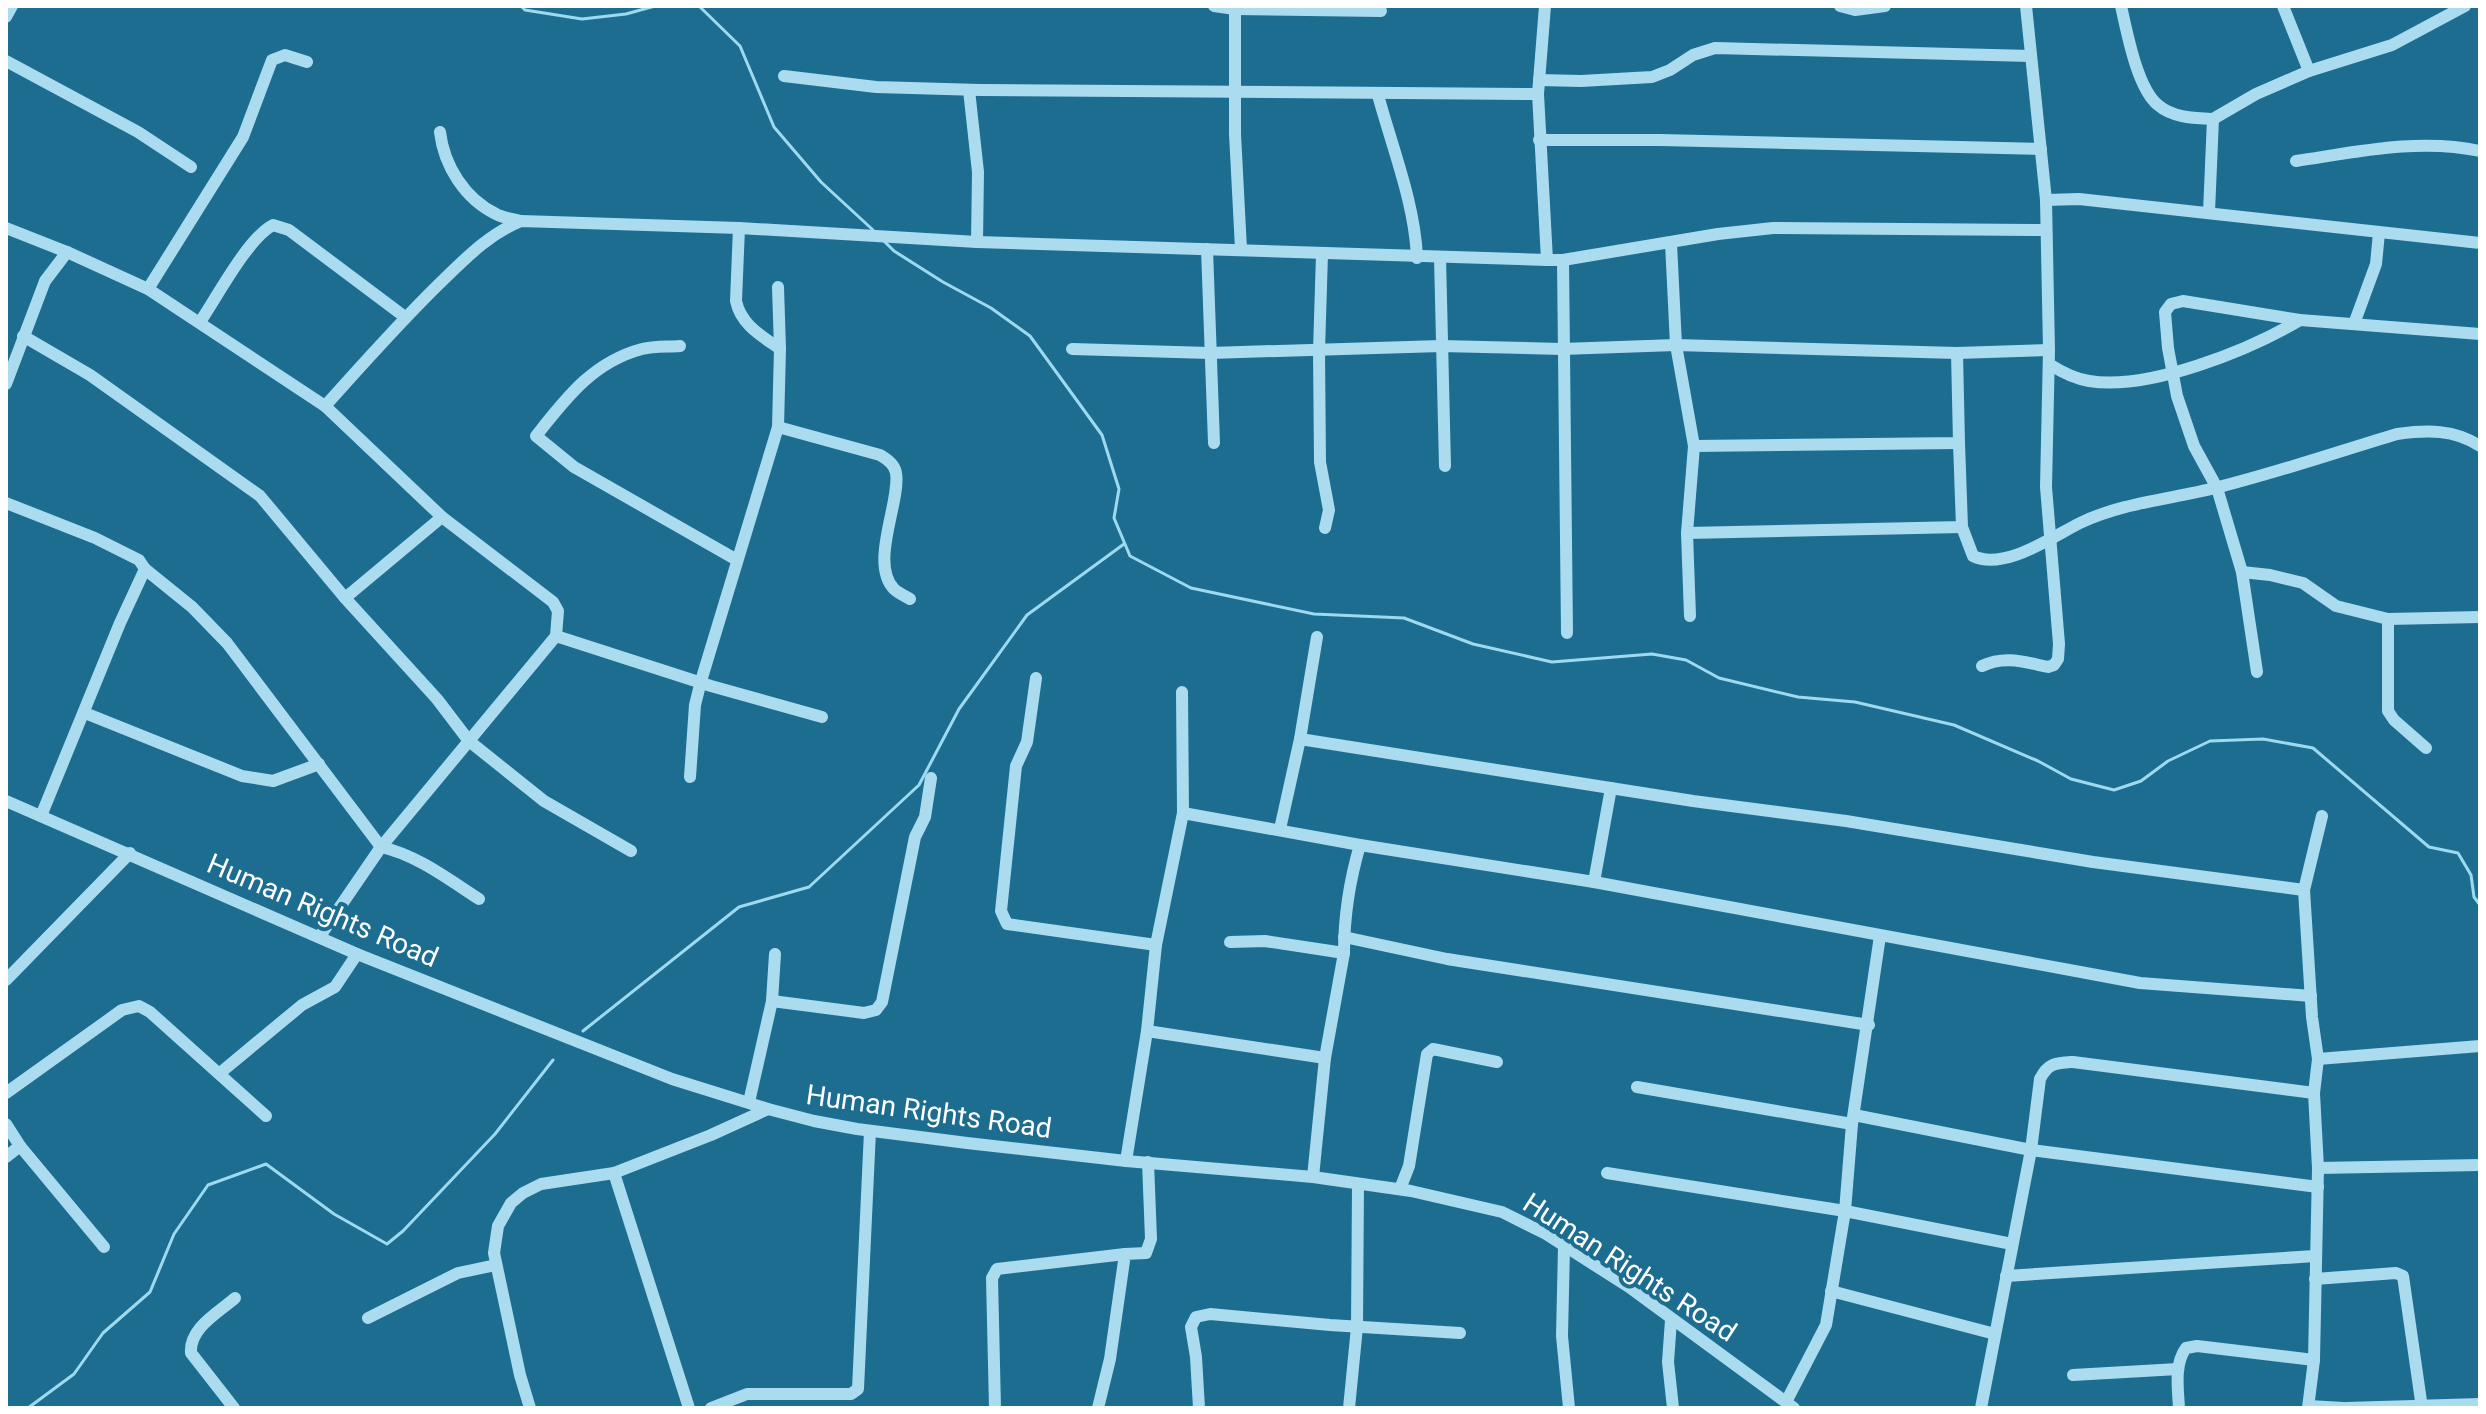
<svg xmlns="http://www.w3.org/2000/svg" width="2486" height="1414" font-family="Roboto,sans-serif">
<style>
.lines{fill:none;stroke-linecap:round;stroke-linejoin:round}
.stream{stroke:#9ddaef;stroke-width:3}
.minor{stroke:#aadbee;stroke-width:12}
.labels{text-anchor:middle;stroke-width:8;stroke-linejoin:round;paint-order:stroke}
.street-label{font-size:28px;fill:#fff;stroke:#1c6d8f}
</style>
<rect width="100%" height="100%" fill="#1c6d8f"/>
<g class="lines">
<g class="stream">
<path d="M521,6L525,10L582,19L626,14L655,6"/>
<path d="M699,6L740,46L774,127L821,182L873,230"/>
<path d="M884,241L894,251L943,282L991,308L1030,336L1102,435L1119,489L1114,518L1130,556L1191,588L1314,614L1404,618L1473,644L1552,662L1652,654L1686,660L1719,678L1798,697L1855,702L1954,725L2038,761L2071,779L2114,790L2141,781L2168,761L2210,741L2263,739L2313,748L2429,847L2458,853L2471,875L2474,897L2480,905"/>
<path d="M583,1031L739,907L809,887L919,785L959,709L1027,615L1124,544"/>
<path d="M28,1408L74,1374L103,1333L150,1292L174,1234L208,1185L266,1164L334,1214L387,1244L403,1231L495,1134L553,1060"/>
</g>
<g class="minor">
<path d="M1214,6L1235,9L1381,11"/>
<path d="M1235,6V134L1241,249"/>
<path d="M1545,6L1538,94L1547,260"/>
<path d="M1840,6L1855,10L1885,6"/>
<path d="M2121,6C2127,32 2137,88 2158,105C2173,118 2195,118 2213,119"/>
<path d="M2283,6L2309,71"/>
<path d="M6,17L12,6"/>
<path d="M6,61L138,132L191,167"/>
<path d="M784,76L876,87L980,90L1538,94"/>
<path d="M1539,80L1581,81L1652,77L1670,70L1693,55L1715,48L2031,56"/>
<path d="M969,90L978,172L977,242"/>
<path d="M1378,95C1392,147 1415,204 1417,258"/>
<path d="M440,132C444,166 465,199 496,214C503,218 513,219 521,221"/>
<path d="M1539,140H1660L2041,149"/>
<path d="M2296,161C2357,152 2419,138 2480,151"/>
<path d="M2046,200L2079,199L2480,243"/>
<path d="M2209,212L2213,119L2256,94L2309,71L2392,45L2465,6"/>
<path d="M6,228L67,252L148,289L325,406L442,517L553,602L558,611L556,636L381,847L320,936"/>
<path d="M739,228L736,301C741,325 762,336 780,349"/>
<path d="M1671,243L1676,345L1694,446L1687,533L1690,616"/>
<path d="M1207,249L1214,443"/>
<path d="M1322,254L1319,351L1320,462L1329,510L1325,528"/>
<path d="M1440,257L1445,466"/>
<path d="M1563,260L1567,633"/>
<path d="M148,289L243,137L272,60L285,55L307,62"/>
<path d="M200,322C217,297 248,238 273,225L289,230L405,317"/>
<path d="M2354,324L2376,264L2379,233"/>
<path d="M23,336L90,375L260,496L345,598L437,699L469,741L544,801L631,851"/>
<path d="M680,346C668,347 654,346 642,349C593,362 566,398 536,436L574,467L737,560"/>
<path d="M1072,349L1210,353L1441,346L1562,349L1676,345L1957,353L2049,350"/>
<path d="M2049,364C2060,371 2076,379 2089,381C2149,391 2249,350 2300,320"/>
<path d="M6,384L45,281L67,252"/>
<path d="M325,406C362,365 399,323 439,284C465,259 487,235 521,221L739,228L977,242L1547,260H1563L1718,234L1773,228L2046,230"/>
<path d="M778,427L880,455C887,459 895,465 896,473C901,501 869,563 894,589C898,593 905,596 910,599"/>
<path d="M1694,446L1959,443L1957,353"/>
<path d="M6,503L95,538L139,560L145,569L192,607L227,643L381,847C417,855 448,879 479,899"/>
<path d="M1962,527L1973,556C2004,571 2052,537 2080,523C2121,503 2171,499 2215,488C2276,473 2337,452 2397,434C2427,430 2454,429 2480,446"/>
<path d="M1687,533L1962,527L1959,443"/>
<path d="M2242,572L2270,575L2303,583L2336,606L2388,619L2480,617"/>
<path d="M345,598L442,517"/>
<path d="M2388,619V711L2394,720L2426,748"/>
<path d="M556,636L711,686L822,717"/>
<path d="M1982,666C2005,655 2024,662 2048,667L2054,665L2058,659L2059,644L2046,487L2049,350L2046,200L2026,6"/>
<path d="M2257,672L2242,572L2217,488L2194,446L2177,396L2168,348L2165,312L2171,304L2183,301L2300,320L2480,334"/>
<path d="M1036,678L1027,742L1016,766L1001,911L1007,924L1156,945"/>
<path d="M85,713L242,776L273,781L319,764"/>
<path d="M1300,739L1693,801L1846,821L2093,862L2304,890"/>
<path d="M690,777L695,705L701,681L778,427L780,349L778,287"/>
<path d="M6,801L357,954L672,1079L768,1109L814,1121L857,1129L967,1143L1126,1161L1313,1177L1411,1191L1502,1212L1546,1234L1629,1287L1794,1408"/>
<path d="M1183,813L1360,845L1594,882L2140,983L2311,996"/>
<path d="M41,816L120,623L145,569"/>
<path d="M1280,829L1300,739L1317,637"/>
<path d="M1594,882L1611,788"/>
<path d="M1344,937L1447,959L1869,1025"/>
<path d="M1230,942L1265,941L1344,953"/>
<path d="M6,980L130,853"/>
<path d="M772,1001L864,1013L876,1010L882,1002L915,837L925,817L931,778"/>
<path d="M1147,1031L1325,1058"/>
<path d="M2318,1059L2480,1046"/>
<path d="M220,1073L302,1005L335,987L357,954"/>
<path d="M1637,1087L1852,1124"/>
<path d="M6,1093L122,1010L139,1006L150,1012L266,1116"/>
<path d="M749,1102L772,1001L775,954"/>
<path d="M1854,1115L2031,1150L2318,1187"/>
<path d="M6,1124L20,1146L104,1247"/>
<path d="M6,1157L20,1146"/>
<path d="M1126,1161L1147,1031L1156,945L1183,813L1182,692"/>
<path d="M2318,1168L2480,1165"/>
<path d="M614,1173L689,1408"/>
<path d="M1607,1173L1845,1211L2012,1244"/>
<path d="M1313,1177L1325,1058L1344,953C1344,918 1350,879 1360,845"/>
<path d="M1400,1189L1409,1166L1427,1054L1433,1049L1497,1062"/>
<path d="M1564,1247L1562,1336L1569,1408"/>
<path d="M2006,1276L2315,1256"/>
<path d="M2315,1279L2396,1273L2403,1276L2422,1408"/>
<path d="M1831,1291L1995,1334"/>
<path d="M368,1318L458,1273L496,1265"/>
<path d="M1671,1320L1668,1362L1673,1408"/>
<path d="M2073,1375L2178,1369"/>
<path d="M1786,1402L1826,1325L1845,1211L1852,1124L1880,936"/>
<path d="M2309,1406L2343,1408"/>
<path d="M234,1408L191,1353C189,1328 218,1313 235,1298"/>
<path d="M530,1408L520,1375L494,1253L498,1226L511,1203L523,1193L541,1184L614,1173L711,1135L768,1109"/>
<path d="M711,1408L747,1394H851L858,1389L870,1131"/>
<path d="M995,1408L992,1278L997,1269L1125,1254"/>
<path d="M1098,1408L1110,1359L1125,1254L1146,1253L1151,1239L1148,1162"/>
<path d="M1199,1408L1196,1357L1191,1327L1196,1317L1210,1314L1330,1325L1460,1333"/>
<path d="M1349,1408L1357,1327L1358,1184"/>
<path d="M1981,1408L2031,1150L2040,1079C2048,1063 2056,1063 2073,1062L2314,1093"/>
<path d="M2179,1408C2178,1389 2174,1364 2186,1348L2197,1346L2314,1360"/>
<path d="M2308,1408L2314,1360L2318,1168L2314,1093L2318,1059L2312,1017L2304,890L2322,816"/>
<path d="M2346,1408L2480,1404"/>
</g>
</g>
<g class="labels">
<g class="street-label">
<text transform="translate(323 910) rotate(23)" y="10">Human Rights Road</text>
<text transform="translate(929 1111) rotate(8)" y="10">Human Rights Road</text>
<text transform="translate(1630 1267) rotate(33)" y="10">Human Rights Road</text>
</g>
</g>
<rect width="2486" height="1414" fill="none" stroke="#ffffff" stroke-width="16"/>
</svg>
